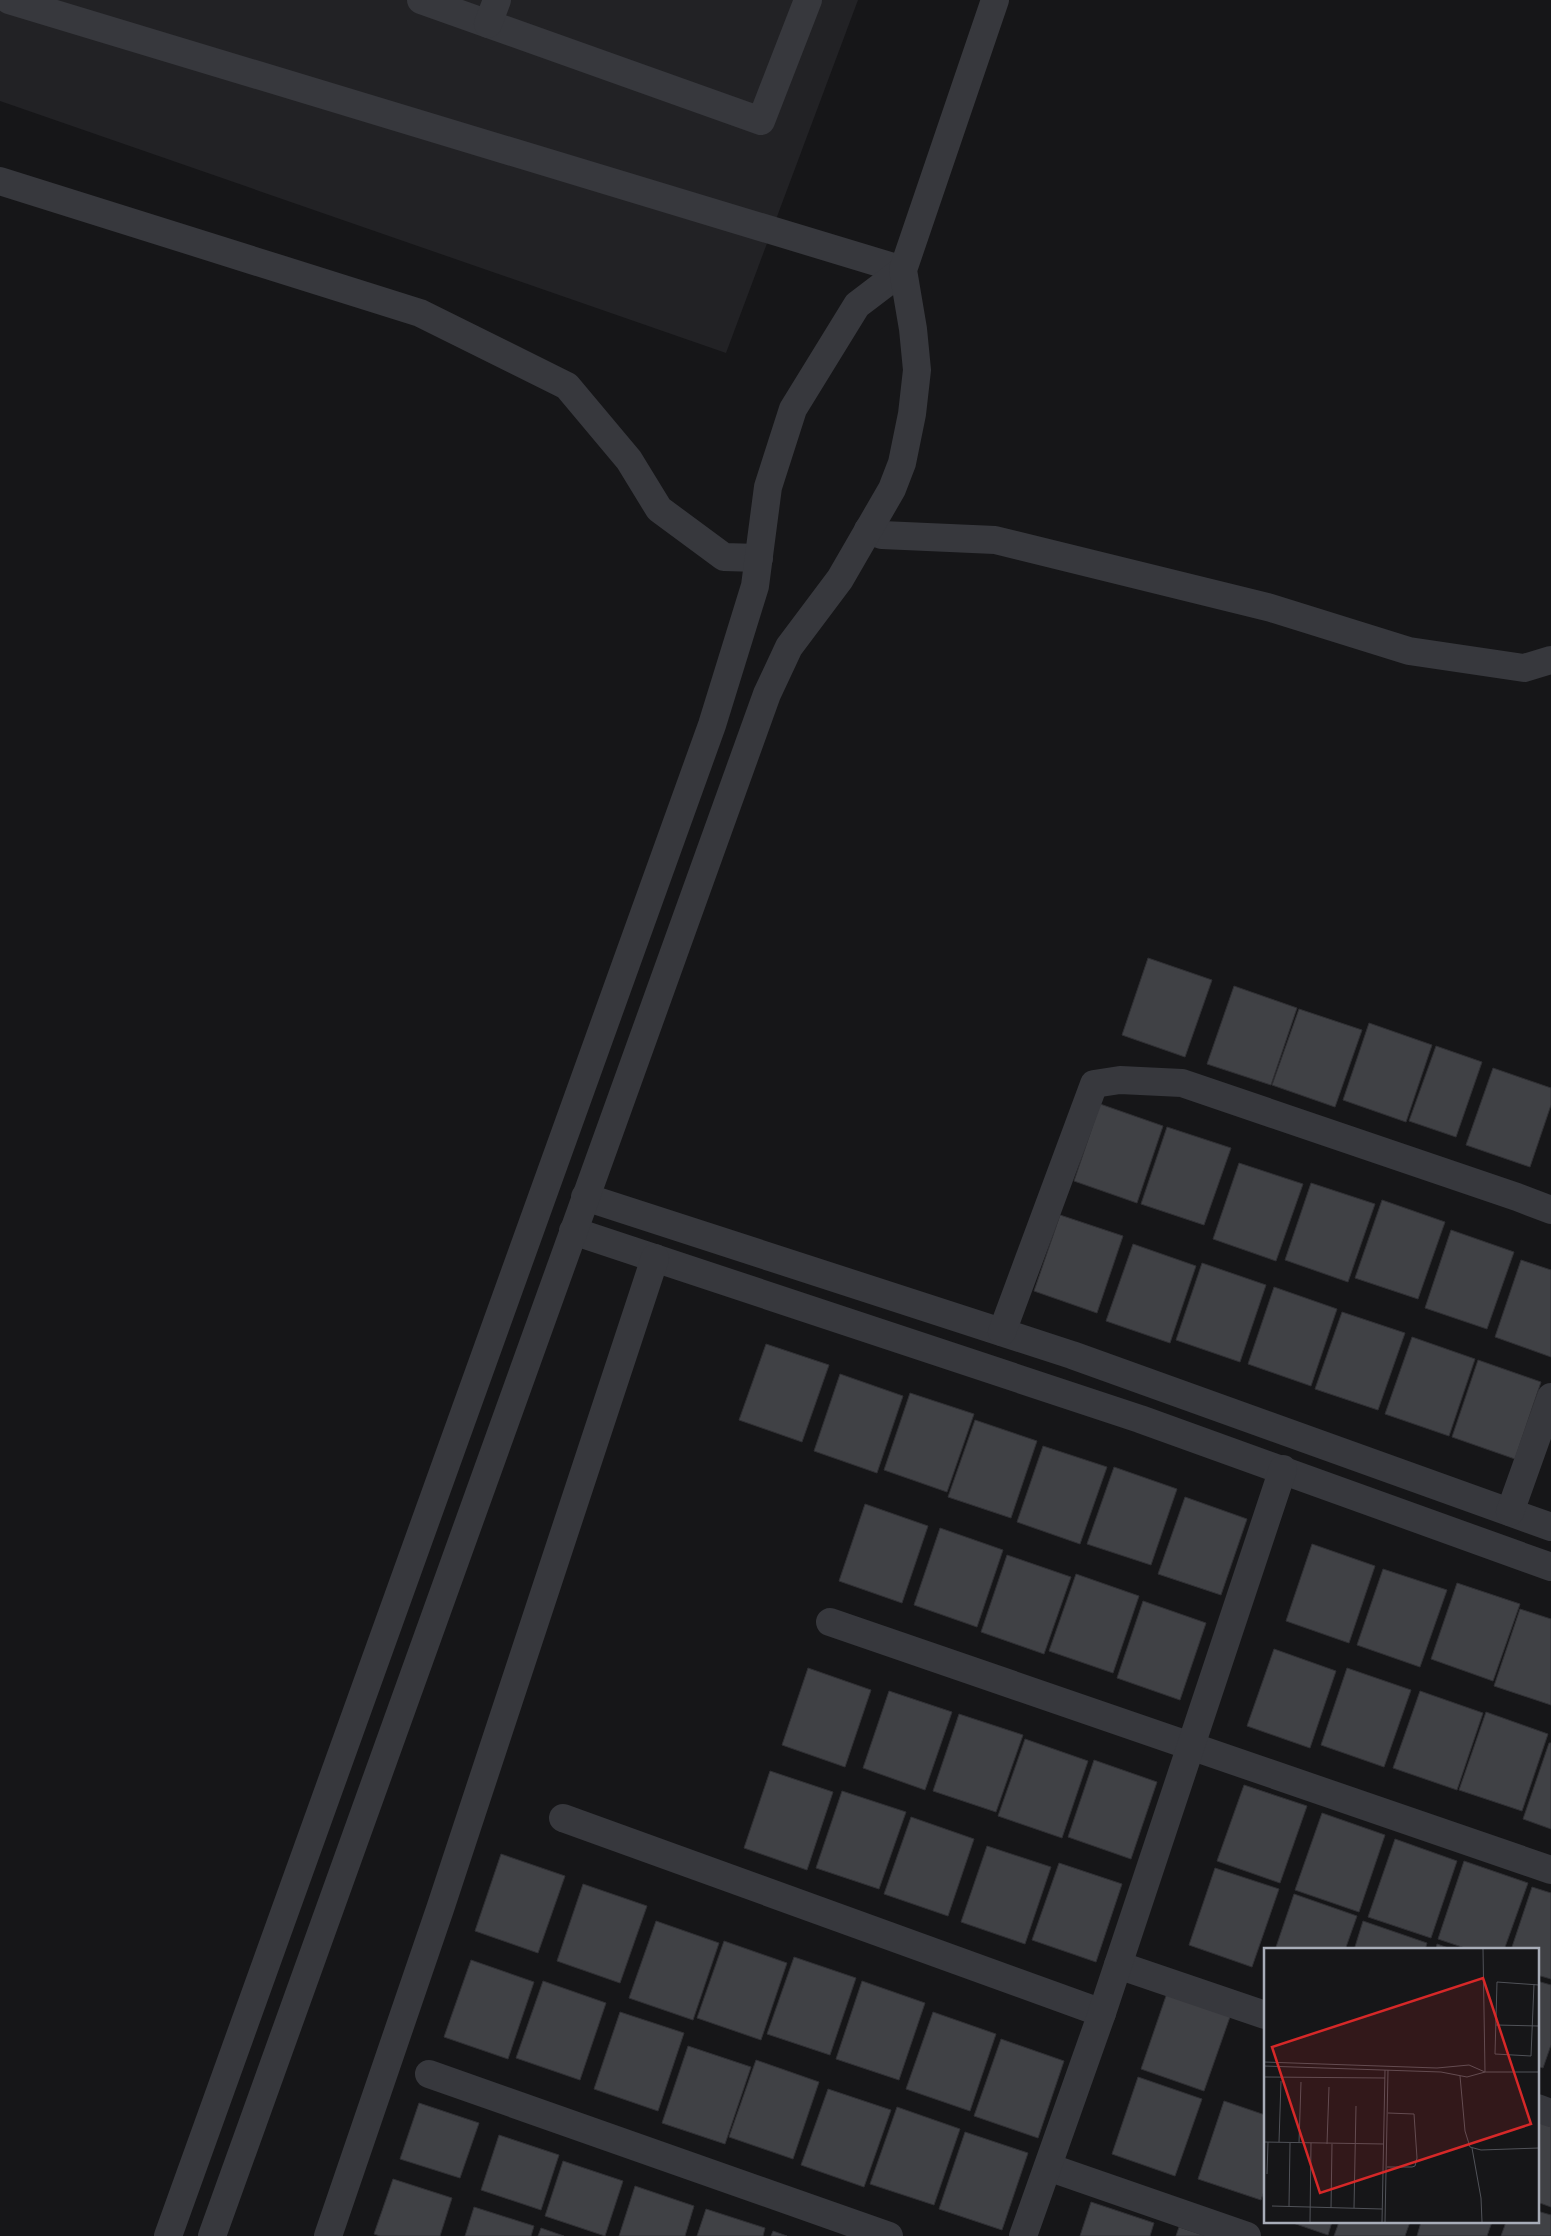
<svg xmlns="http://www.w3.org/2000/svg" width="1551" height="2236" font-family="Roboto,sans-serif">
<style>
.built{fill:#222225}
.building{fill:#404145;stroke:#303034}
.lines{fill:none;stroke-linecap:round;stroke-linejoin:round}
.minor{stroke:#37383d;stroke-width:28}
.inset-road{fill:none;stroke:#505258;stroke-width:1}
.view{fill:#d62828;fill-opacity:0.15;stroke:#d62828;stroke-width:2.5}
.inset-edge{fill:none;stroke:#a8adb8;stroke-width:2.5}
</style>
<rect width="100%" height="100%" fill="#161618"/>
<path class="built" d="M0,0H858L726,353L0,101Z"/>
<g class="building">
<path d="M1148,958L1212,980L1185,1057L1122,1035Z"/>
<path d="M1234,986L1297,1008L1271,1085L1207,1064Z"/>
<path d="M1299,1009L1362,1030L1335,1107L1272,1085Z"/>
<path d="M1369,1023L1432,1045L1406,1122L1343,1100Z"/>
<path d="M1436,1046L1482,1062L1456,1137L1409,1121Z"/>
<path d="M1493,1068L1551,1088V1105L1530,1167L1466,1145Z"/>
<path d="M1100,1104L1163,1126L1137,1203L1074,1181Z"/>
<path d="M1167,1127L1231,1148L1204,1225L1141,1204Z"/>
<path d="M1239,1163L1303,1184L1276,1261L1213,1239Z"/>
<path d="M1311,1183L1375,1204L1348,1282L1285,1260Z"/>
<path d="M1382,1200L1445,1222L1418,1299L1355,1278Z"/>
<path d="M1060,1215L1123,1236L1097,1313L1034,1291Z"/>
<path d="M1451,1230L1514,1252L1487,1329L1425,1308Z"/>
<path d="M1133,1244L1196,1266L1170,1343L1106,1321Z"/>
<path d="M1521,1260L1551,1270V1357L1495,1337Z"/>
<path d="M1202,1263L1266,1285L1240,1362L1176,1340Z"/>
<path d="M1274,1287L1337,1309L1311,1386L1248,1364Z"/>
<path d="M1342,1312L1405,1333L1378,1410L1315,1389Z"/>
<path d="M1412,1337L1475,1359L1449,1436L1385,1414Z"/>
<path d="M766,1344L829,1365L802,1442L739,1420Z"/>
<path d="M1478,1360L1541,1382L1515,1459L1452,1437Z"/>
<path d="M840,1374L903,1396L877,1473L814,1451Z"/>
<path d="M910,1393L974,1414L947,1492L884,1470Z"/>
<path d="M975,1420L1037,1441L1011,1518L948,1497Z"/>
<path d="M1043,1446L1107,1467L1080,1544L1017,1522Z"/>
<path d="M1114,1467L1177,1489L1151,1565L1087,1544Z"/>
<path d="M1185,1497L1247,1519L1221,1595L1158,1574Z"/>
<path d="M865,1504L928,1526L902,1603L839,1581Z"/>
<path d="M940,1528L1003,1550L977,1627L914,1605Z"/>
<path d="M1312,1544L1375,1566L1349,1643L1286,1621Z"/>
<path d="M1007,1555L1071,1577L1044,1654L981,1632Z"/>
<path d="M1383,1569L1447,1590L1420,1667L1357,1645Z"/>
<path d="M1076,1574L1139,1596L1113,1673L1049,1651Z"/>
<path d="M1457,1583L1520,1604L1493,1681L1431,1659Z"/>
<path d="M1143,1601L1206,1623L1180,1700L1117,1678Z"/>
<path d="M1520,1609L1551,1619V1705L1494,1686Z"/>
<path d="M1274,1649L1336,1671L1310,1748L1247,1726Z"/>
<path d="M808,1668L871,1690L845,1767L782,1745Z"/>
<path d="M1347,1668L1411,1690L1384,1767L1321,1745Z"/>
<path d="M889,1691L952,1712L925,1790L863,1768Z"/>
<path d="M1420,1691L1483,1713L1457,1790L1393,1768Z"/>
<path d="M1486,1712L1548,1734L1522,1811L1459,1790Z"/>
<path d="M959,1714L1023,1735L996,1812L933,1791Z"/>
<path d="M1025,1739L1088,1761L1062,1838L998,1816Z"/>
<path d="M1549,1743H1551V1829L1523,1819Z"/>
<path d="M1094,1760L1157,1782L1131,1859L1068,1837Z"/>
<path d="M770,1771L833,1792L807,1870L744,1848Z"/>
<path d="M1244,1785L1307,1806L1280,1883L1217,1861Z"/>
<path d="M842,1791L906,1812L879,1889L816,1868Z"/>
<path d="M1322,1813L1385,1835L1359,1912L1295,1890Z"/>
<path d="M911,1817L974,1839L948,1916L884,1894Z"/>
<path d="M1395,1839L1457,1861L1431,1938L1368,1917Z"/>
<path d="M987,1846L1051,1867L1025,1944L961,1922Z"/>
<path d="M501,1854L565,1876L538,1953L475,1931Z"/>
<path d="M1464,1861L1528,1883L1504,1950H1471L1438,1939Z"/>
<path d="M1059,1863L1122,1884L1096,1962L1032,1940Z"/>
<path d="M1215,1868L1279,1889L1252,1967L1189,1945Z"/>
<path d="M583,1884L647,1906L620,1983L557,1961Z"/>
<path d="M1532,1887L1551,1893V1979L1537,1975V1950H1511Z"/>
<path d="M1294,1894L1357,1916L1345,1950H1275Z"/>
<path d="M656,1921L719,1943L693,2020L629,1998Z"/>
<path d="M1363,1921L1427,1943L1425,1950H1354Z"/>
<path d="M724,1941L787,1963L761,2040L697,2018Z"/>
<path d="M1437,1944L1454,1950H1436Z"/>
<path d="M794,1957L856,1978L830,2055L767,2034Z"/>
<path d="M471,1960L534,1982L508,2059L444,2037Z"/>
<path d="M543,1981L606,2003L580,2080L516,2058Z"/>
<path d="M862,1981L925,2003L899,2080L836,2059Z"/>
<path d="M1537,1981L1551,1985V2045L1543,2068L1537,2066Z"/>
<path d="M1167,1993L1231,2014L1204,2091L1141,2069Z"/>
<path d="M620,2012L684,2033L658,2111L594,2089Z"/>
<path d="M933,2012L996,2034L970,2111L906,2089Z"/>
<path d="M1001,2039L1064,2061L1038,2138L974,2116Z"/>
<path d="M688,2046L751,2067L725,2144L662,2123Z"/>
<path d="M756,2060L819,2082L793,2159L729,2137Z"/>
<path d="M1138,2077L1202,2099L1175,2176L1112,2154Z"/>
<path d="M828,2089L891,2110L864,2187L801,2165Z"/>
<path d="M1224,2101L1265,2115V2188L1261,2200L1198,2179Z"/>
<path d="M419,2103L479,2123L460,2178L400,2159Z"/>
<path d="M897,2107L960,2129L934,2205L870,2184Z"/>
<path d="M1539,2118L1551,2121V2207L1537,2202V2124Z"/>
<path d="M965,2132L1028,2153L1002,2230L939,2209Z"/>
<path d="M499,2135L559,2155L541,2210L481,2190Z"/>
<path d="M563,2161L623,2181L605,2236L545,2216Z"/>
<path d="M393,2179L452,2198L440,2236H380L374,2234Z"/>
<path d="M635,2186L694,2206L685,2236H619Z"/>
<path d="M1091,2202L1154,2223L1150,2236H1080Z"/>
<path d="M474,2207L534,2226L531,2236H465Z"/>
<path d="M706,2209L765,2228L763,2236H697Z"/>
<path d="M1537,2211L1551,2215V2236H1501L1506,2222H1537Z"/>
<path d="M1290,2222H1332L1328,2235Z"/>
<path d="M1339,2222H1410L1405,2236H1334Z"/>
<path d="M1421,2222H1492L1487,2236H1417Z"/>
<path d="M1179,2227L1206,2236H1176Z"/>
<path d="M541,2228L564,2236H538Z"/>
<path d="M773,2231L787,2236H771Z"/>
</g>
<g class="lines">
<g class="minor">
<path d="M9,0L903,270"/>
<path d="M421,0L761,121L808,0"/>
<path d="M488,24L497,0"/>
<path d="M0,181L420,313L567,386L629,460L659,509L724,557L759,558"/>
<path d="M868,530L882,535L995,540L1271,608L1409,651L1524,668L1551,660"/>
<path d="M585,1197L1072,1355L1551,1527"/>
<path d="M573,1231L1140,1419L1551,1567"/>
<path d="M1002,1332L1094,1084L1120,1080L1182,1083L1517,1197L1551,1210"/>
<path d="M1510,1512L1551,1397"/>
<path d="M830,1622L1551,1870"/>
<path d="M563,1818L1102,2013"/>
<path d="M1118,1965L1265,2015"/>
<path d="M429,2074L889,2236"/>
<path d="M1537,2108L1551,2113"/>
<path d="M1048,2167L1247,2236"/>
<path d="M168,2236L712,725L755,586L768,487L793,409L857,305L903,270"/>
<path d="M212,2236L767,694L789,647L840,579L892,489L902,463L912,414L917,370L913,329L903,270L995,0"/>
<path d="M328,2236L440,1909L655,1258"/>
<path d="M1023,2236L1102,2013L1283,1469"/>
</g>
</g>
<g transform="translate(1264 1948)">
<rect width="275" height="275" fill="#161618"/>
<path class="inset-road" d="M219,1L221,124M270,36L267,108L231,106L233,34L275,37M232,77L275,78M0,114L173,120L205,117L221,124M0,118L177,124L203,129L221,124H275M196,128L201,183L206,199L217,202L275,200M0,129L121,130M0,194L120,196M15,194L17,133M35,195L37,134M63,196L65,139M208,200L217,250L218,274M123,219H148L151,218L153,210L150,166L124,165M3,226L4,194M8,258L118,261M25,258L26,195M67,260L68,196M90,260L92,158M46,274L47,195M118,274L121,122M121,274L124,122"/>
<path class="view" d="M219,30L267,176L56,245L8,99Z"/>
<rect width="275" height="275" class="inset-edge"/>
</g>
</svg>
